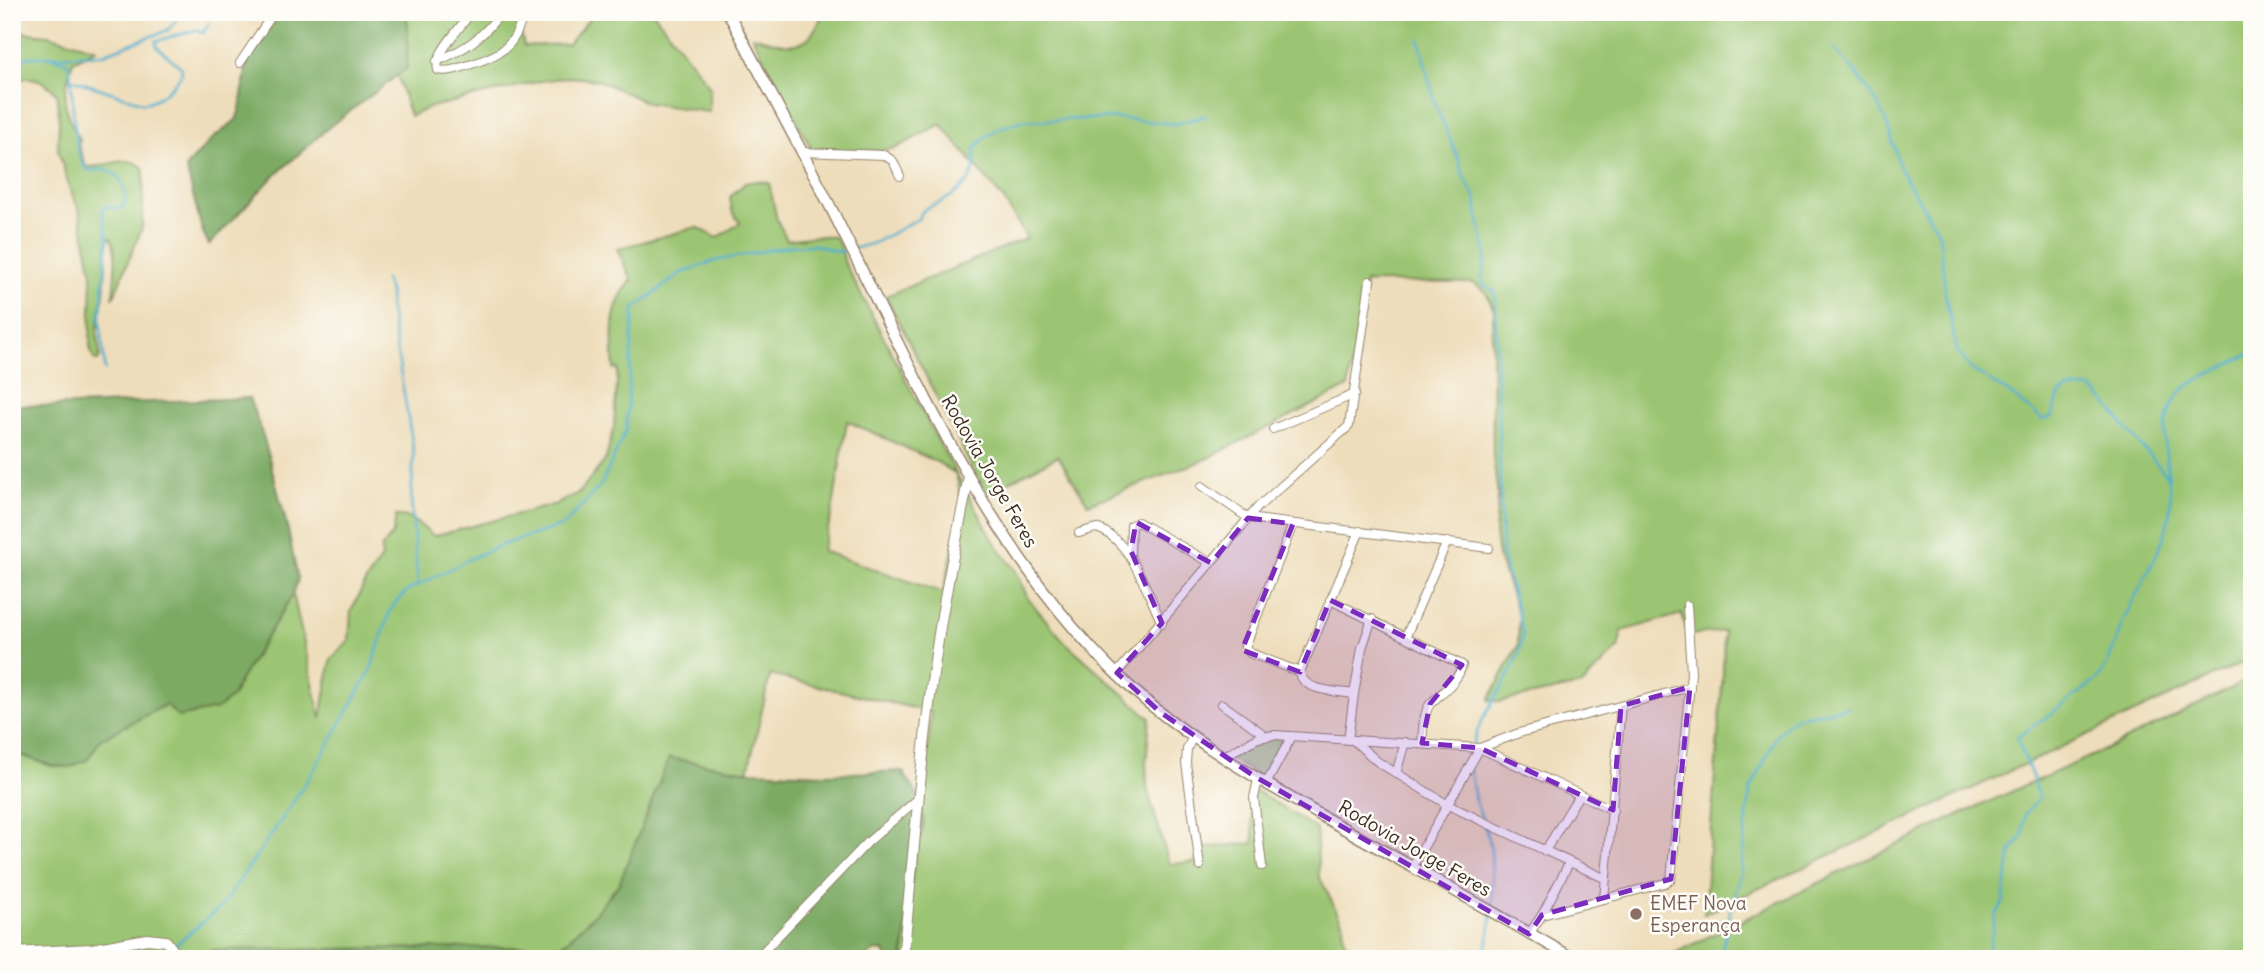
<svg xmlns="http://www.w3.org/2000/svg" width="2264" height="971" font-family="Delius,sans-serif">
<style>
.green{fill:#9bc572;stroke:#6b7848;stroke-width:2;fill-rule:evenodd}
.forest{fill:#7caa64;stroke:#5c6a41;stroke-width:2}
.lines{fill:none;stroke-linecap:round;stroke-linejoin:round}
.stream{stroke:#50aece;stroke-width:2.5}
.minor-casing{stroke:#94846c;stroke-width:10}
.tertiary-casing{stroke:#94846c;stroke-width:12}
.secondary-casing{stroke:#94846c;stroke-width:13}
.minor{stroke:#fff;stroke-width:8}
.tertiary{stroke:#fff;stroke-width:10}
.secondary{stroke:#fff;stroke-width:10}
.marked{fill:#7b2cbf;fill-opacity:0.2;stroke:#7b2cbf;stroke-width:5;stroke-dasharray:14 9;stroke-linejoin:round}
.education-dot{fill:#8d6e63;stroke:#fdfcf7;stroke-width:2.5}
.labels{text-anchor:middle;stroke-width:5;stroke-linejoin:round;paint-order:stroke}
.street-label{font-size:19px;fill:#3b2a1e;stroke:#fdfcf7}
.education-label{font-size:19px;fill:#785e54;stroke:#fdfcf7;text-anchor:start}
</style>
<rect width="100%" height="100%" fill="#fdfcf7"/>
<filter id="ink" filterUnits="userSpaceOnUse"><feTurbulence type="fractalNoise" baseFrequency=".0143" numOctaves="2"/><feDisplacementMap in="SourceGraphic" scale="14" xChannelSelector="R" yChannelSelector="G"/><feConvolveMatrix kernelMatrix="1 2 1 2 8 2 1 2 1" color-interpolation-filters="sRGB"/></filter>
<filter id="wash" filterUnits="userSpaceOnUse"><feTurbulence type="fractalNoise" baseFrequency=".00686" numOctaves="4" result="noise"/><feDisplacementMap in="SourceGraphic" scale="28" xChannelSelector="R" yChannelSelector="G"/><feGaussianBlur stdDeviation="1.57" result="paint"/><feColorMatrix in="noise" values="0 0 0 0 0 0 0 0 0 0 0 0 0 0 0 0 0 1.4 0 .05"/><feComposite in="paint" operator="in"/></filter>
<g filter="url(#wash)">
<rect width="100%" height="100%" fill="#eeddba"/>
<g class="green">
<path d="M405,12H516L524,46L568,44L595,12H653L710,87L709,112L648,103L598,80L570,77L541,81L431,107L410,116L397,75L407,68L408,25Z"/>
<path d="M822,12H2252V658L1704,914L1723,674L1724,631L1688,635L1682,614L1622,631L1618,648L1582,685L1499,702L1489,700L1518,646L1519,617L1498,555L1495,533L1498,497L1493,456L1492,335L1494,310L1486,292L1473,283L1365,282L1348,387L1204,460L1088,504L1058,456L987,493L972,468L886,296L1027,238L1004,200L941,124L896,148L880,151L812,150L752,36C773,41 799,54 813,32C818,25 821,21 822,12Z"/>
<path d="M12,31L48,35L97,49L73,61C61,97 62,108 80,141L78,143L86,167C105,169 129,151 144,169L142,228L113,298C114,279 119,255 111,238L108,239L104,294L97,331L100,356L98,361L94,359L90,347L92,273L79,209L70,190L58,150L59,119L57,94C44,79 31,74 12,81Z"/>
<path d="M758,181L769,183L777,220L787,240L817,236L835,237L842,250L845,264L938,441L994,541L1017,573L1028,599L1064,641L1150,718L1146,763L1147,788L1169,864L1196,862L1200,848L1254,843L1250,787L1316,829L1319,876L1343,924L1344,938L1351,959H903L914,858L924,823L922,814L931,712L770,675L748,771L669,758L619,884L592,917L560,947L212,950L209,959H12V752L52,766L69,767L87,760L101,739L167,704L232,697L240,680L293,594L321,719L331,659L349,641L351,611L366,581L382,558L381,549L393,533L396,516C410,514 423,528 434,536L557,504L580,492L606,459L614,426L618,369H614C612,336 608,306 632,280L617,249L697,227L717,238L740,223L732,211L730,197L745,183ZM847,421L937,462L956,474L963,505L943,593L822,551L832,513Z"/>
<path d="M2252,678V959H1663L1948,820L2107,749Z"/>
<path d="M1273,737L1288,739L1264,779L1227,757Z"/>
</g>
<g class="forest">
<path d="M271,12H405L408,25L407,68L329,127L271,179L209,245L202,230L186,167L211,140L236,120L240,109L246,69L251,52Z"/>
<path d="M249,398L264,439L287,526L298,579L293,594L240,680L232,697L217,709L178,717L166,704L101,739L87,760L69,767L52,766L12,752V405L49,406Z"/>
<path d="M669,758L748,771L826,774L902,771L918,795L924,823L914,858L903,959H887L884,951L876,950L864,959H209L211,950L560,947L592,917L619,884Z"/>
</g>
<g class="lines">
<g class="stream">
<path d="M1419,39L1435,104L1458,158L1465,180L1476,198L1477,212L1486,254L1482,279L1484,285L1494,291L1495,294L1502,555L1523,633C1519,679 1475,711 1471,757"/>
<path d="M1833,48L1857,74L1877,103L1887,124L1901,171L1939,233L1946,299L1957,351L1972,370L2009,393L2043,420L2052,416L2060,393L2071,389L2091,388L2106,402L2123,425L2169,478"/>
<path d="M48,56L64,61L69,65C74,88 71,157 88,170C94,171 100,169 106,170C122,173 130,196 122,208L105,207L102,210L108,239L100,320L105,370"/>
<path d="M12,58L103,54L168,30L180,16L188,12"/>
<path d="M71,79L144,103C160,100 174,86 182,73L181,67L157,47L156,41L196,30L203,33L209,23"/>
<path d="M853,249L874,243L918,219C925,203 935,207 945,200C965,188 979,174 974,150L984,138L998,129L1020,121L1119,118L1174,124L1206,116"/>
<path d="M385,280L390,293L389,304L414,454L411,500L418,586"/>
<path d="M1470,770L1475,800L1482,818"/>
<path d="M1484,824L1491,850L1493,908"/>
<path d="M174,946L221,907L284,816L315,768L370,672L390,611L397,601L407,591L471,558L504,544L564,525L601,485L626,430L634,309L681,273L715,261L789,246L816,245L839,252L847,250"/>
<path d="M131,959L168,949"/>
<path d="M1485,959L1492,914"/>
<path d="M1720,959L1731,907L1739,883L1750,791L1775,739L1787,724L1797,717L1849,707"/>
<path d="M1987,959L1995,916L2003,903L2011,853L2023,835L2025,814L2040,797L2017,738L2097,680C2111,663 2116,638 2125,617C2140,585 2167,544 2170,509C2173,468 2152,432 2178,395C2188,380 2234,364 2252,352"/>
</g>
</g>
</g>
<g filter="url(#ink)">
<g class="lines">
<defs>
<g id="minor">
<path d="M471,12C462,27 433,54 438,70C448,72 456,69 466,66C498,56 517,48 523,12"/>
<path d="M437,61C464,50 484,37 501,12"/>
<path d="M240,63L274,12"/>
<path d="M801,152L884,155L893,161L900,176"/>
<path d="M1273,429L1355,394"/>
<path d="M1202,486L1248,518L1489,548"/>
<path d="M1293,524L1245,647L1250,653L1300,672C1302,692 1338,691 1354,694L1348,740"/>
<path d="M1079,533L1096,528C1131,538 1147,593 1162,623"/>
<path d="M1130,556L1131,525L1138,522L1211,563"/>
<path d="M1330,600L1462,665C1459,681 1441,693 1430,704C1423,713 1423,732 1422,743"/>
<path d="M1406,636L1447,542"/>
<path d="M1300,672L1360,531"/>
<path d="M1117,673L1259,506L1349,426L1370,281"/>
<path d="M1354,694L1362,648L1372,619"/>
<path d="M1222,704L1266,736"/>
<path d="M1193,736L1187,749L1186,763L1200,866"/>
<path d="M1353,740L1378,762L1448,805L1606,879"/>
<path d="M1222,757L1258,738L1274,735L1480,748L1613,810"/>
<path d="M1396,774L1405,742"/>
<path d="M1258,779L1254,798L1262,866"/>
<path d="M1266,784L1292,736"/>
<path d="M1545,851L1579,795"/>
<path d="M1412,867L1480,748L1519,733L1690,687"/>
<path d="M1604,899L1621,706"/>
<path d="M1542,915L1665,883L1671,879L1691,673L1687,605"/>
<path d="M1529,934L1542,915L1569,863"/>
<path d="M756,959L868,842L919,798"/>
</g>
<g id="tertiary">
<path d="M12,953L92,949L147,939L166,941L179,959"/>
<path d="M903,959C914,850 922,741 939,634C947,581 959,528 969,476"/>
</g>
<path id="secondary" d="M728,12C765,84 805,155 841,228C923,392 1004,580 1146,701C1200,746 1261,781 1322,816C1406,864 1491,910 1574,959"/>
</defs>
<use href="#minor" class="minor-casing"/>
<use href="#tertiary" class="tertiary-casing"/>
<use href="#secondary" class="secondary-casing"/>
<use href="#minor" class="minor"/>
<use href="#tertiary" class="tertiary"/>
<use href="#secondary" class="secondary"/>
</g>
</g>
<path class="marked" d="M1248,518L1293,524L1242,650L1300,672L1330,600L1462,665L1430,704L1422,743L1480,748L1613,810L1621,706L1690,687L1671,879L1542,915L1529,934L1254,776L1160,712L1117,673L1162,623L1131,551L1136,522L1211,563Z"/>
<circle class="education-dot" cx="1636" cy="914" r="7"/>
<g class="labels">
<g class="street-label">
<text transform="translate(990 471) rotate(60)" y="7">Rodovia Jorge Feres</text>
<text transform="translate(1415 848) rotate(30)" y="7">Rodovia Jorge Feres</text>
</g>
<g class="education-label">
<text x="1650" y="910">EMEF Nova<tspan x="1650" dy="22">Esperança</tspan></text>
</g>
</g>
<rect width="2264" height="971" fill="none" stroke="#fdfcf7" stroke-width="42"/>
</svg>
